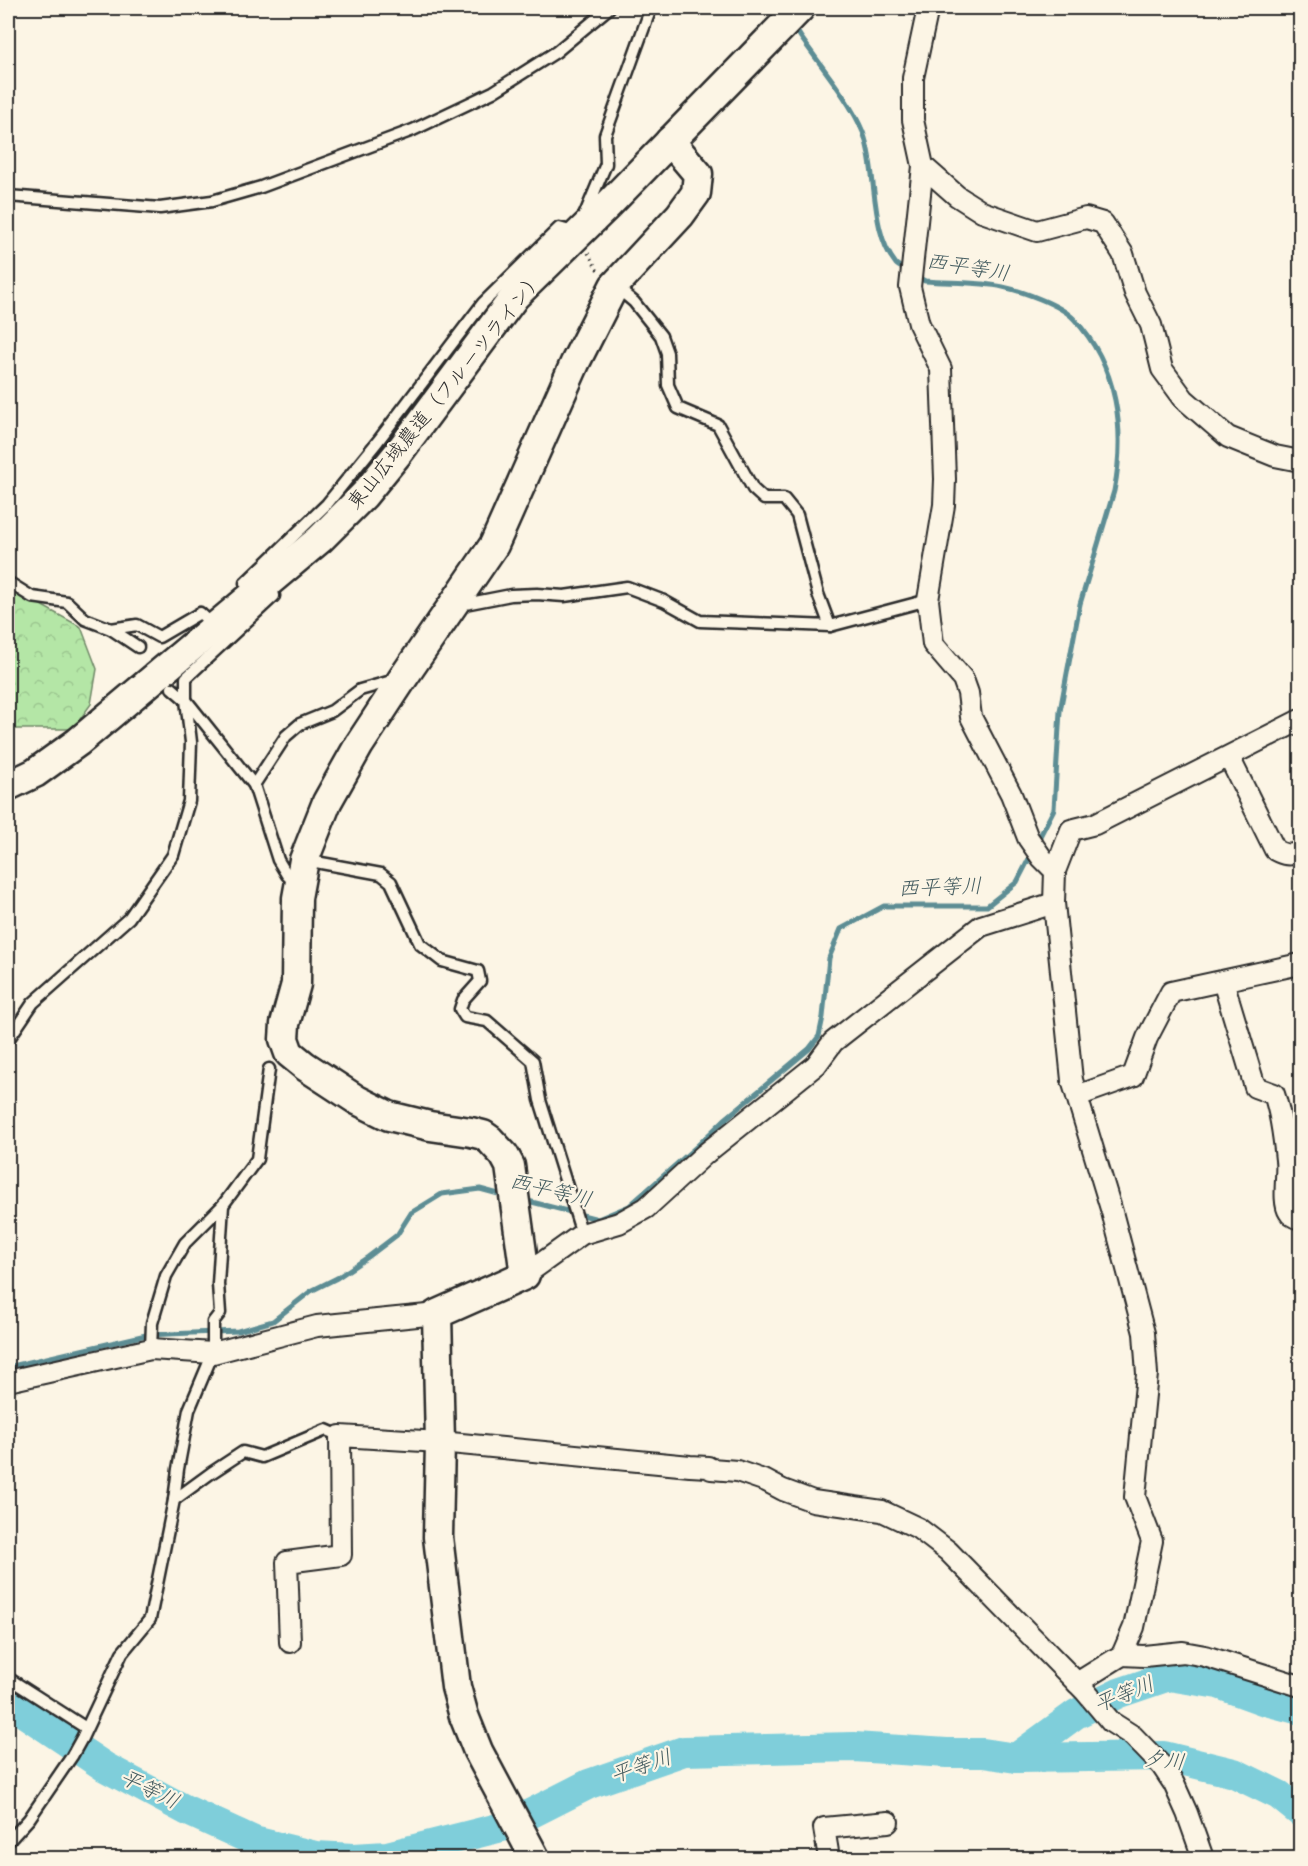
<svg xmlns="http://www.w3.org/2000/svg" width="1308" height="1866" font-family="'Gochi Hand','Klee One',sans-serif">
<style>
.forest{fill:url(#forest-crowns);stroke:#708868;stroke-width:1.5}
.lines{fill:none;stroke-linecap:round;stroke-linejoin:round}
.stream{stroke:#5d8d94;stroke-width:5}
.river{stroke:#7fceda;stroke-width:30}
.lane-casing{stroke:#2b2b2b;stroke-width:15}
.street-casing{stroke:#2b2b2b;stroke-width:24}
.secondary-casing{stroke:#2b2b2b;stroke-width:33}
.path{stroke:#2b2b2b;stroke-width:3;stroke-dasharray:1.5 4.5;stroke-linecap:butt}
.lane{stroke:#fcf5e5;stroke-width:10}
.street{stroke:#fcf5e5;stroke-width:20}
.secondary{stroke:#fcf5e5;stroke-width:28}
.labels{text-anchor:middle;stroke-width:4.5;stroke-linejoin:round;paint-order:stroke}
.street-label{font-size:20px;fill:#2b2b2b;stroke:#fcf5e5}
.water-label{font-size:21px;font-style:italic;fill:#445c60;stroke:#fcf5e5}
</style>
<defs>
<pattern id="forest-crowns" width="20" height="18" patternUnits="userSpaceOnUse" patternTransform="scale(1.5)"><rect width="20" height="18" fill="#b4e6a6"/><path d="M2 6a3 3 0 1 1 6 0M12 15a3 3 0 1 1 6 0" fill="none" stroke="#9bc58f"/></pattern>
</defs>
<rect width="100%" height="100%" fill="#fcf5e5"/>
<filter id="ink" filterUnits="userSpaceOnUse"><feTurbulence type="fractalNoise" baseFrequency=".0167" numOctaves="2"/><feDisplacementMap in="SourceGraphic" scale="12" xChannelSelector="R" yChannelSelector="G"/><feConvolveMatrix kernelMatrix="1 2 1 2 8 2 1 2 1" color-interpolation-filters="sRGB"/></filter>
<g filter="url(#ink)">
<path class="forest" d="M8,587L81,627L97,669L91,704L73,729H15L8,720Z"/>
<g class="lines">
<g class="stream">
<path d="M794,25L800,36C820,65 850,100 863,132C878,173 869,230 896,264C899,267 904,269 908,271"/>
<path d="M916,276L925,281C950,283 980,282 1003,287C1022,291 1061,305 1074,319C1118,366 1126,431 1114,491L1080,604L1060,711L1054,809L1037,842"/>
<path d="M524,1200L598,1219L629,1206L697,1146L724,1120L809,1049L819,1036L823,1017L829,958L841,929L884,906H987L1017,882L1032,853"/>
<path d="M8,1367L146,1335L238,1331L273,1321L311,1291L337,1278L368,1257L397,1235L411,1213L442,1194L480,1189L506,1196"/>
</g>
<g class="river">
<path d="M8,1702L105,1767L186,1810L254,1841L316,1856L354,1858L387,1856L506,1826L589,1784L684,1751L854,1747L947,1753H983L1016,1758L1076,1714L1119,1693L1169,1676L1218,1684L1262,1700L1300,1710"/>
<path d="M1016,1758L1164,1756L1234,1773L1279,1795L1300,1812"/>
</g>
<defs>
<g id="lane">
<path d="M8,196L160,208L212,201L261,187L413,130L493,92L556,52L609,8"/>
<path d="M585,214L606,164L605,135L651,8"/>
<path d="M615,286L634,302L661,336L667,353L668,385L678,408L718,425L753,489L764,499H784L797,515L818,594L830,626"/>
<path d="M8,582L32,597L67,602L85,619L111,629L138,647"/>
<path d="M254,593L245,583L327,504L378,441L483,303L559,228L577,233"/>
<path d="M460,605L511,595L537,594L564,596L627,587L664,601L700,621L830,626L928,600"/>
<path d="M111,629L137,625L159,637L200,613L215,627"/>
<path d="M172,688L186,700L254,785L278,860L287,875L296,884"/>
<path d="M254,785L286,736L300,724L332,711L360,690L395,680"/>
<path d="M305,860L381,874L391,882L420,944L442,961L478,971L480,981L463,1000L460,1009L465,1017L487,1021L533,1061L540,1100L582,1234"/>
<path d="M8,1040L33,1003L129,918L173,855L189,801L191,742L186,700V678L274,596L273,591"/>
<path d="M151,1349L152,1323L166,1276L185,1243L223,1205L257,1159L269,1069"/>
<path d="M174,1500L178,1469L189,1410L213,1353V1322L220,1313L218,1284L223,1205"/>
<path d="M8,1678L86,1728"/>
<path d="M8,1842L29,1819L72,1756L82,1738L122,1653L150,1619L174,1500L211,1473L243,1452L262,1457L326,1430L340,1436"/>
</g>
<g id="street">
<path d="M928,8L913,78V120L923,166L910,287L919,324L941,369L945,479L944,505L928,600L933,644L963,679L968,693L971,717L1011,794L1028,838L1042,858L1055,871L1054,903L1072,1080L1112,1212L1144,1333L1147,1374L1135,1497L1152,1541L1134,1627L1122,1655L1077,1683"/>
<path d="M923,166L957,196L982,212L1037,231L1086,218L1103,223L1123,254L1135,293L1151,325L1162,369L1184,399L1228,437L1275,456L1300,461"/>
<path d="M1229,757L1275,850C1284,855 1290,856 1300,852"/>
<path d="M1055,871L1071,830L1095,824L1300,720"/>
<path d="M1223,981L1255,1087L1274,1094C1281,1114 1284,1139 1286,1160C1288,1173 1282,1202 1289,1212C1291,1216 1296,1218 1300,1219"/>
<path d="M1077,1096L1133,1076L1147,1038L1171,992L1300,964"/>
<path d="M525,1275L582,1234L619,1223L646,1208L705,1154L816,1065L833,1042L981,926L1054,903"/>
<path d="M8,1381L151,1349L213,1353L317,1326L437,1314"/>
<path d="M290,1642L287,1562L341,1555L340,1436L440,1442L690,1466L708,1467L711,1469L737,1471L766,1481L783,1490L813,1501L882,1511L918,1528L948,1551L1085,1691L1111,1722L1133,1736L1162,1766L1174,1784L1187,1813L1203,1858"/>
<path d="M1122,1655L1144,1656L1183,1652L1205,1656L1300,1686"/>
<path d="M829,1858L824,1828L888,1822"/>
</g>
<g id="secondary">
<path d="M8,786L35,773L78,742L320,539L364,495L399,452L515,296L608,205L800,8"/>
<path d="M535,1858L478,1751L464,1716L456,1687L438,1537L440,1442L437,1314L525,1275L510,1166L504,1155L490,1140L483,1135L471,1132L430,1126L389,1116L357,1100L305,1066L289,1053L284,1039L285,1024L296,984L297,898L304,860L327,802L359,745L403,678L494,545L575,363L614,286L680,215L696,193L698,174L670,141"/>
</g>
</defs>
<use href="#lane" class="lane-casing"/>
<use href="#street" class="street-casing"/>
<use href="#secondary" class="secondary-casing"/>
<path class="path" d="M588,253L598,271"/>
<use href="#lane" class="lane"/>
<use href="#street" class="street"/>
<use href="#secondary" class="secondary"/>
</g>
</g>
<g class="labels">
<g class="street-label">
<text transform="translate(445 390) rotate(-51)" y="7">東山広域農道（フルーツライン）</text>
</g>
<g class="water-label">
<text transform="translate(968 267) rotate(9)" y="7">西平等川</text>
<text transform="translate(940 887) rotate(-2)" y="7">西平等川</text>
<text transform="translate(551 1190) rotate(14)" y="7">西平等川</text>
<text transform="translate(1124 1694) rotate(-22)" y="7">平等川</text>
<text transform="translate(1164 1760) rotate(6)" y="7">夕川</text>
<text transform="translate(641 1766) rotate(-19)" y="7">平等川</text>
<text transform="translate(150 1789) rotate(26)" y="7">平等川</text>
</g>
</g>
<rect width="1308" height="1866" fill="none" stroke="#fcf5e5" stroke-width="30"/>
<rect x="15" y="15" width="1278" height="1836" fill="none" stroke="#2b2b2b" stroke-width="2" filter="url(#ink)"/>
</svg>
